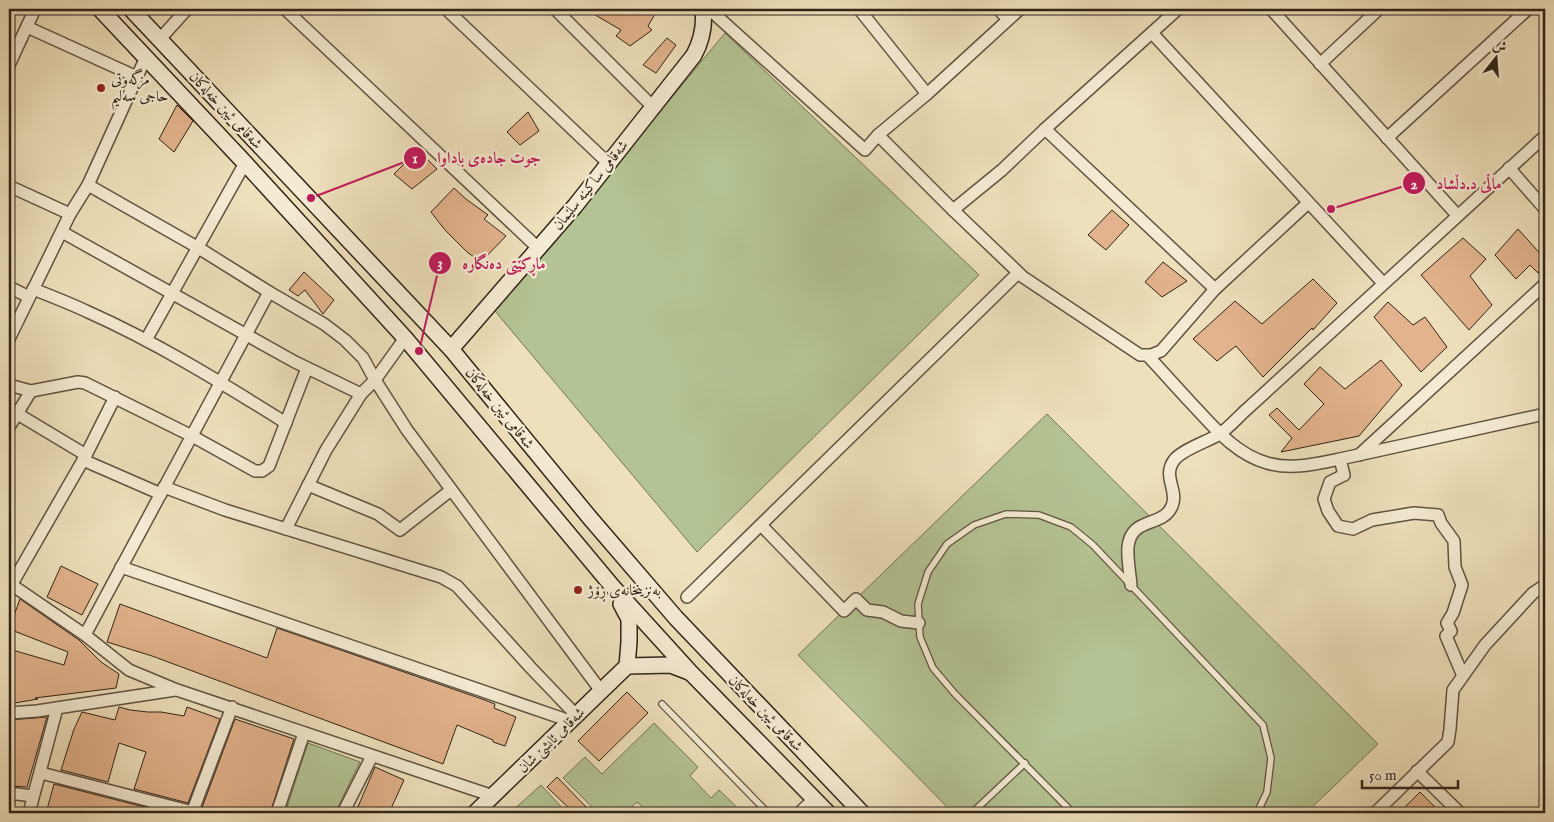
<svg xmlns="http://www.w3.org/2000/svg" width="1554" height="822" font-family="'IM FELL English',Amiri,serif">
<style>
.green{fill:#b4c393;stroke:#727356}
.building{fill:#e2b38c;stroke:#302318}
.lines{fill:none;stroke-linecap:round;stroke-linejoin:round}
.lane-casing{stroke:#605241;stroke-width:8}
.street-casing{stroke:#605241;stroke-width:14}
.secondary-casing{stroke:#302318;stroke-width:18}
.lane{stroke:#f4ebd3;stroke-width:5.5}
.street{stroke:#f4ebd3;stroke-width:11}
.secondary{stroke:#f4ebd3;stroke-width:15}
.poi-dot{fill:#8f2418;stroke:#f4ebd3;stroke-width:2}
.labels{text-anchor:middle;stroke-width:4.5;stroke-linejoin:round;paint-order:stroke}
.poi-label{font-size:15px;fill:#302318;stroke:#f4ebd3;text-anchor:start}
.street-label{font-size:15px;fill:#302318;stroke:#f4ebd3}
.leader{fill:none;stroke:#c2185b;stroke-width:2}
.callout-dot{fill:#c2185b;stroke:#f4ebd3;stroke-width:2}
.mark-label{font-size:15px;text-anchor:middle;font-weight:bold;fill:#fff}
.callout-label{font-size:16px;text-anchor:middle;font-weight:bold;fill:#c2185b;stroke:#f4ebd3;stroke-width:4.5;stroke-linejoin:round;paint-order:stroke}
</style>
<rect width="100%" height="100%" fill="#eee0bb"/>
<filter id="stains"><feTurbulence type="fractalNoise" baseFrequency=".004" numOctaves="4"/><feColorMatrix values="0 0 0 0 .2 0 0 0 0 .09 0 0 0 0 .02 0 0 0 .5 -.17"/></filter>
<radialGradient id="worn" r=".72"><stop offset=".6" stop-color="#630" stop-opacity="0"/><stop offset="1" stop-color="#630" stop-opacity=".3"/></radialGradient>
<g class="green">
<path d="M725,33L979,275L697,552L495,311Z"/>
<path d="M1047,414L1378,744L1306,813H953L798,655Z"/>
<path d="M654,723L698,767L690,776L711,798L719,790L743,813H649L637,802L625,813H591L594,809L563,778L585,757L602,774Z"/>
<path d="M308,743L360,762L335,813H285Z"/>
<path d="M541,785L567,813H510Z"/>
</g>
<g class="building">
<path d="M585,9H658L648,26L652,30L630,46L616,36L621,30Z"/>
<path d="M667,38L676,45L656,73L643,65Z"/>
<path d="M177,105L193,121L174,152L159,139Z"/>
<path d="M528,112L539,131L520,145L507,132Z"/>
<path d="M418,150L437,169L412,189L394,174Z"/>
<path d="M454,188L466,199L488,215L484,219L506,236L481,262L467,252L445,230L431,212Z"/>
<path d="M1112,210L1129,225L1106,250L1088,235Z"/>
<path d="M1518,229L1545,259V261L1538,273L1530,265L1516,279L1495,255Z"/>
<path d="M1463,238L1486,259L1470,276L1492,305L1469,330L1421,275Z"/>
<path d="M1163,262L1187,281L1162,297L1145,282Z"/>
<path d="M304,272L334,300L323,314L305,290L298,296L289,290Z"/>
<path d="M1313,279L1337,303L1313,330L1312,328L1263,377L1236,346L1217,361L1193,339L1235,301L1262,324Z"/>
<path d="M1388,302L1413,325L1425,317L1447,347L1421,372L1374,317Z"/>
<path d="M1381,360L1402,385L1359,436L1281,452L1292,438L1269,415L1277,408L1299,430L1324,404L1304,384L1320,367L1345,389Z"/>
<path d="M61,566L98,584L82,615L47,597Z"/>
<path d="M20,599L79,640L101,662L119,674L116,688L35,698L38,699L9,704V649L64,665L68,652L9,629Z"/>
<path d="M120,604L267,658L277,628L482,699L495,704L494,708L516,717L505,746L493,742V740L457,725L443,764L152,656L107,642Z"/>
<path d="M627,692L648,713L599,761L578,741Z"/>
<path d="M119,707L130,710L148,712H161L184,716L187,707L220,719L188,803L134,789L146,752L119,743L108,782L61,770L74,729L82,712L115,720Z"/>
<path d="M47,717L27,787L9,786V720Z"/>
<path d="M235,719L294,739L270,813H200Z"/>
<path d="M375,767L404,780L389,813H368L357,809Z"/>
<path d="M557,777L592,813H574L547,787Z"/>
<path d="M54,784L168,813H46Z"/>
<path d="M1420,792L1435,807L1429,813H1399Z"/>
<path d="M9,801H15L12,813H9Z"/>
</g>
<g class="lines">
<defs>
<g id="lane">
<path d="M662,704L768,813"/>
<path d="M972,813L1025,763"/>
<path d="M1073,813L955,694L933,668L920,637L918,604L928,572L947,544L974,525L1006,514L1039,515L1071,527L1093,545L1263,725L1271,758L1267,792L1257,813"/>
</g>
<g id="street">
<path d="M285,9L538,248"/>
<path d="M446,9L609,164"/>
<path d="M555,9L653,107"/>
<path d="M709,9L865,150L878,135L927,94L1020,9"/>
<path d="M859,9L927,94"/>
<path d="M998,9L1008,19"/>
<path d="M1271,9L1457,215"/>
<path d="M27,27L137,77"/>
<path d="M1152,33L1383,283"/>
<path d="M160,39L187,9"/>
<path d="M1320,64L1379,9"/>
<path d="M9,65L35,9"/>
<path d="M1045,129L1215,289"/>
<path d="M878,135L953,210L1002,170L1045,129L1178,9"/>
<path d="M1387,138L1528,9"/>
<path d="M1509,168L1545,209"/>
<path d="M88,185L197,247L269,292L324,324L345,340L363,358L375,380L407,430L601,691"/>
<path d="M9,186L70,214"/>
<path d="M953,210L1023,277L1140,355H1151L1161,351L1215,289L1308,203"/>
<path d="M62,232L295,362L361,394L375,380L405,338"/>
<path d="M9,287L29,297"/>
<path d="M33,289C51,296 69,303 86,311C156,342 222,383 286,423"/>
<path d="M9,339L70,214L88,185L146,57"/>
<path d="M146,340L245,163"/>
<path d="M1148,356C1163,372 1177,388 1192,404C1214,427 1235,454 1267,463C1291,470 1316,464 1340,459L1545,414"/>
<path d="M9,385L31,391L78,382L85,383L192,436L255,471H262L269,466L307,368"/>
<path d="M16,413L86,455"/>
<path d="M9,427L31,391"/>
<path d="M1359,455L1545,284"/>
<path d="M1340,459L1344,475L1330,482L1324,499L1328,511L1338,526L1353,529L1372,520L1414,513L1438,515L1441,523L1454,541L1455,567L1462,585L1453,613L1447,623L1451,631L1446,636L1463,676"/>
<path d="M83,460L161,494"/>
<path d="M308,485L378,514L400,530L451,490"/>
<path d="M164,487L225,510L441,577L457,586L531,668L576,715"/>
<path d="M761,525L844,611L856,599L867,610L883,612L901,621L919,623"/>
<path d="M286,529L326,450L361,394"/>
<path d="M121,567L570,721"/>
<path d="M9,583L85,635L129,670L177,690L493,796"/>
<path d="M1131,585C1130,573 1127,559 1128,547C1131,516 1163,528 1172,506C1179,490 1161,476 1175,459C1184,449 1206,442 1218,435C1228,429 1237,418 1246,410C1345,318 1445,227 1545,136"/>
<path d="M9,589L86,455L115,397"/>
<path d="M687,597L1018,273"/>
<path d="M85,635L269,292"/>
<path d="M9,713L37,711L175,690"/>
<path d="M1417,771L1460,813"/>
<path d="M41,773L193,812"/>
<path d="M9,793L33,796"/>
<path d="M29,813L57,708"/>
<path d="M192,813L232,707"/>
<path d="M277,813L304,733"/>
<path d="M343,813L372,756"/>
<path d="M799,813L814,799"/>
<path d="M1375,813L1448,742L1450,729L1453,690L1485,645L1533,593L1545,585"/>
</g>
<g id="secondary">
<path d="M100,9L245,163L405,338L612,586L691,673L828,813"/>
<path d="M131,9L451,349L590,518L676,618L862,813"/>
<path d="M451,349L575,206L694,55C702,40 705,26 703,9"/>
<path d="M627,666L671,665L689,672"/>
<path d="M475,813L627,666L629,642V619L621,604"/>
</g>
</defs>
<use href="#lane" class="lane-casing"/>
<use href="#street" class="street-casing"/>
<use href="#secondary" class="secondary-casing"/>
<use href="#lane" class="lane"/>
<use href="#street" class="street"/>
<use href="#secondary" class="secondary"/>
</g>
<g class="poi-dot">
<circle cx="101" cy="88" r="5"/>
<circle cx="578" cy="590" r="5"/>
</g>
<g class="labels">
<g class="poi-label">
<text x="111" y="84">مزگەوتی<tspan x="111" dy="17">حاجی سەلیم</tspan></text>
<text x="588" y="595">بەنزینخانەی ڕۆژ</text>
</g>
<g class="street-label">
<text transform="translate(226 110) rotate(47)" y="5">شەقامی ئیبن خەلەکان</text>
<text transform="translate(590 185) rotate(-51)" y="5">شەقامی ساکینە سلێمان</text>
<text transform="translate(500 408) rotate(51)" y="5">شەقامی ئیبن خەلەکان</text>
<text transform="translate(766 713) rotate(46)" y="5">شەقامی ئیبن خەلەکان</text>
<text transform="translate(551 740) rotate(-44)" y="5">شەقامی ئایشێ شان</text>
</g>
</g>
<path class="leader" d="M311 198L415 158M1331 209L1414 183M419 351L440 263"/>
<g class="callout-dot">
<circle cx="311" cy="198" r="5"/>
<circle cx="1331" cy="209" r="5"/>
<circle cx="419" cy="351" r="5"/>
<circle cx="415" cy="158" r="12"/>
<circle cx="1414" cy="183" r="12"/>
<circle cx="440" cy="263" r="12"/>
</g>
<g class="mark-label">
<text x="415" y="163">1</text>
<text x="1414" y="189">2</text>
<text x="440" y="268">3</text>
</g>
<g class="callout-label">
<text x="489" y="163">جوت جادەی باداوا</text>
<text x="1469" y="189">ماڵی د.دڵشاد</text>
<text x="504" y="269">ماڕكێتی دەنگارە</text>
</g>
<rect width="1554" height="822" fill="none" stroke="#eee0bb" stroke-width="30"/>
<rect x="10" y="10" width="1534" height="802" fill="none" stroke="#302318" stroke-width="2.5"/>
<rect x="15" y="15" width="1524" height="792" fill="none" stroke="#302318"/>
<g transform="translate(1496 58) rotate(17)" stroke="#f4ebd3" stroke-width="4" paint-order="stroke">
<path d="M0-4L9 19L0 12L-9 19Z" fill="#302318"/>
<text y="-8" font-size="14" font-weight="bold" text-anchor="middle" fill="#302318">ش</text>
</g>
<path d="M1362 780v8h96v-8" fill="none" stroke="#302318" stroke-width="2.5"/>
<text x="1369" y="780" font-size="15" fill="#302318" stroke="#f4ebd3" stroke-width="4" paint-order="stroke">50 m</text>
<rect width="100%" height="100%" filter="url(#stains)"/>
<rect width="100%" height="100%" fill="url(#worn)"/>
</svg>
